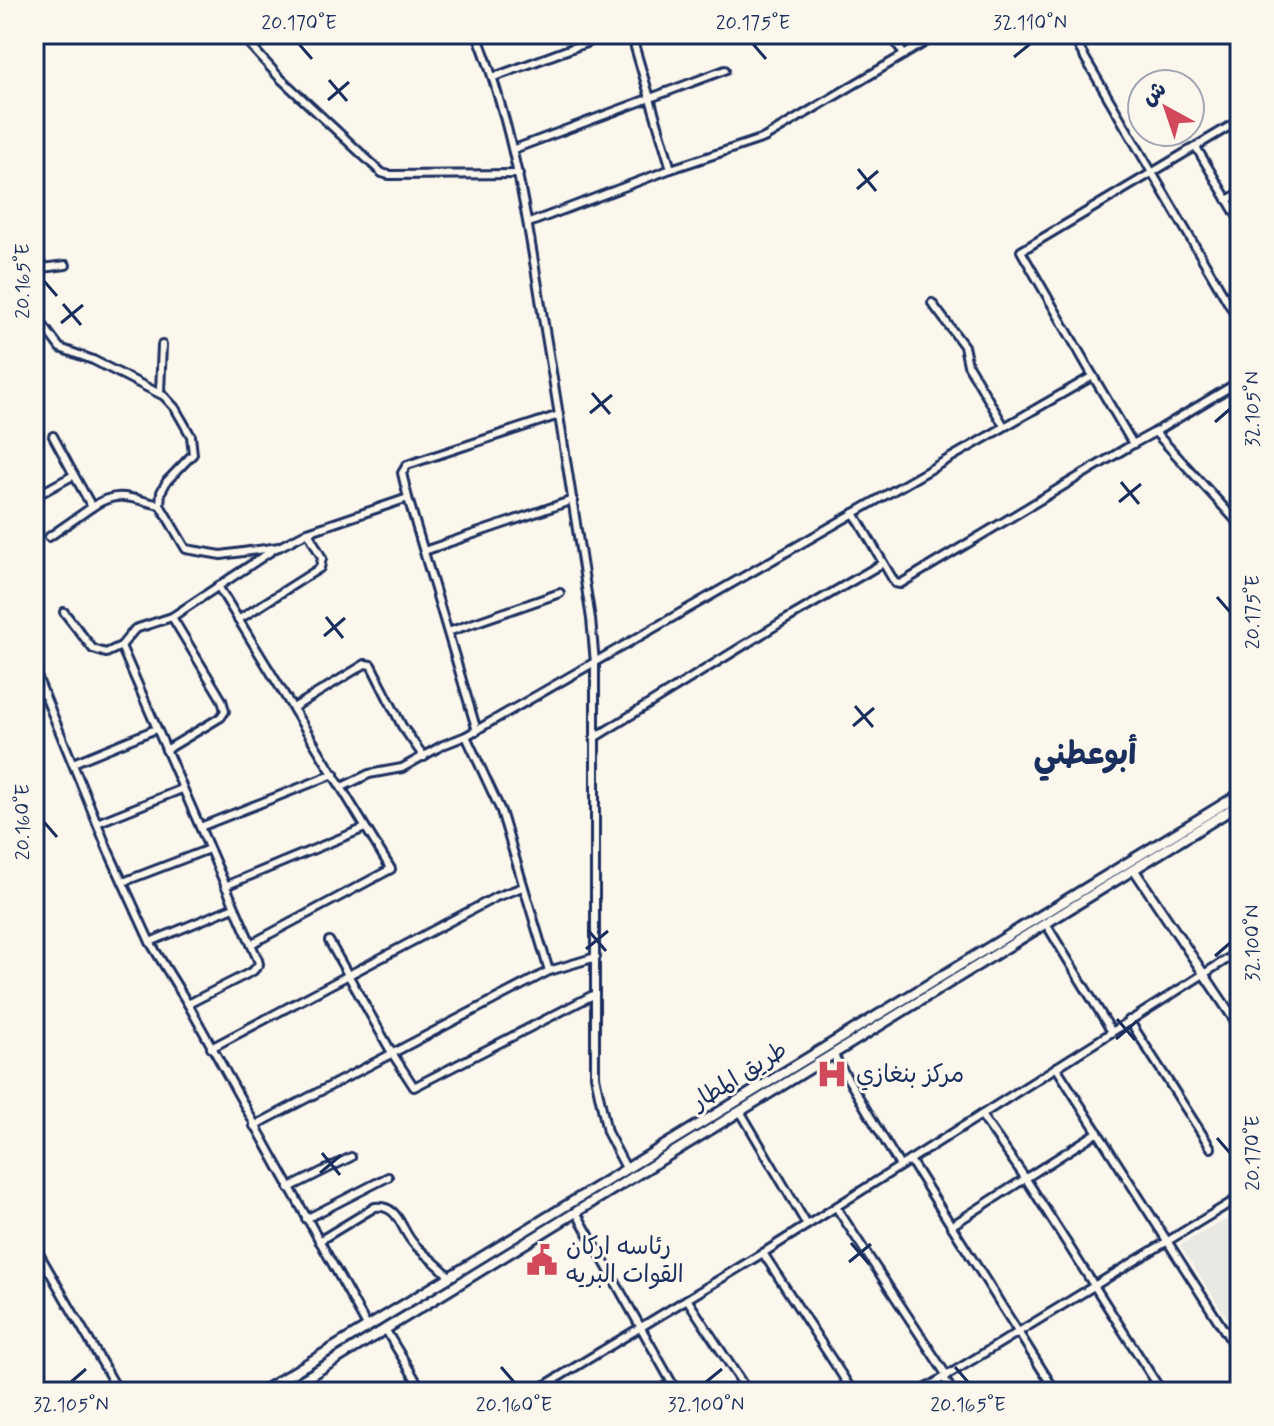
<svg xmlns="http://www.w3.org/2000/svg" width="1274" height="1426" font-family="Mynerve,'Playpen Sans Arabic',sans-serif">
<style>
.built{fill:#eae8e2}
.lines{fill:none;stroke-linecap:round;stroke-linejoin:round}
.minor-casing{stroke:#1b2f5e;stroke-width:12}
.major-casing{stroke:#1b2f5e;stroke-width:13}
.highway-casing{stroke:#1b2f5e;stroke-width:14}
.minor{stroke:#fbf7ec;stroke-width:6}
.major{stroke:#fbf7ec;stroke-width:7}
.highway{stroke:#fbf7ec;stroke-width:8}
.ticks{fill:none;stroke:#1b2f5e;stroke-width:3}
.labels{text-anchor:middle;stroke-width:6;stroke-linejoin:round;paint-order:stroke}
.poi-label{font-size:24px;fill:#1b2f5e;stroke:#fbf7ec;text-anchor:start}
.street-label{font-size:24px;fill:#1b2f5e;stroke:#fbf7ec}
.district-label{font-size:32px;font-weight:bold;fill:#1b2f5e;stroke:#fbf7ec}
.neatline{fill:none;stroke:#1b2f5e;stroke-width:3}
.ticks-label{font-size:20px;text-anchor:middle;fill:#1b2f5e}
</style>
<rect width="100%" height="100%" fill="#fbf7ec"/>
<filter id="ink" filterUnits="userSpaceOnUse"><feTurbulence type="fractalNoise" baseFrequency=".0125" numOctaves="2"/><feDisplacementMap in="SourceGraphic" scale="16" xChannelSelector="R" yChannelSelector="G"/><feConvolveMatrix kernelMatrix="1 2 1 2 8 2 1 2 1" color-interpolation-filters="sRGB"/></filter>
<g filter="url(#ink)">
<path class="built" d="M1240,1212V1338L1180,1245Z"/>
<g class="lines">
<defs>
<g id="minor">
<path d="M240,34L279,77L382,173L389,175L519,174"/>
<path d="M477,34C513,126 528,221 543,318C560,418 575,518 591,619L595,663V1076L607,1132L626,1168"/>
<path d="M631,34L671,169"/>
<path d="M891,34L904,55"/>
<path d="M1071,34L1240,323"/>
<path d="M494,77L610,34"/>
<path d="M1196,147L1240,221"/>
<path d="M514,149L725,70"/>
<path d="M1227,200L1240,193"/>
<path d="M529,223L671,169L764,138L939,34"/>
<path d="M34,269L66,265"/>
<path d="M932,303L964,346L968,365L1004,426"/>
<path d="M34,313L60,348L93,360L164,396L175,408L191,436L193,454L167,481L161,492L160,505L186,549L221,555L279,547L308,532L408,498L477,731"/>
<path d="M160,392L162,345"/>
<path d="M1155,432L1240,381"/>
<path d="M1133,444L1155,432L1240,525"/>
<path d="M74,475L92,507C118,489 132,499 160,505"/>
<path d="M34,497L74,475L53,436"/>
<path d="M408,498L402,473L407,465L559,415"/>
<path d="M854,513L895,583L900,584L1133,444L1093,376"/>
<path d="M49,537L92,507"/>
<path d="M424,551L573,500"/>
<path d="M218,586L391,869L251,944"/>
<path d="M64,612L93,649L106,653L121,646L135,629L172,617L276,548"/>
<path d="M238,620L320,568L322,558L308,532"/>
<path d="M448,632L560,593"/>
<path d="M121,646L258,960L259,964L253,971L188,1004"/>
<path d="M34,669L108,850L150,942L188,1004L367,1326"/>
<path d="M293,708L365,664L371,665L402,726L424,757"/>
<path d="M594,738L780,623L883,563"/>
<path d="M166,750L221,717L225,711L222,700L172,617"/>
<path d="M73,763L156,729"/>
<path d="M342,787L369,774L402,768L443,745L466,736"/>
<path d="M97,823L182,789"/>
<path d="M200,827L334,774"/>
<path d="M123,882L209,849"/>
<path d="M225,886L365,828"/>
<path d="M1046,924L1112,1032"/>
<path d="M329,941L392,1053L414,1087L595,994"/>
<path d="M150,942L234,907"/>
<path d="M549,971L501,811L466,736L1093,376L1021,251L1240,120"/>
<path d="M1129,1020L1211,1148"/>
<path d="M211,1048L496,897L523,887"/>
<path d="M833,1054L900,1166"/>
<path d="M1056,1067L1240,1355"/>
<path d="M740,1111L807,1225"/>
<path d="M981,1115L1026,1179L1162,1392"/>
<path d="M254,1126L549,971L596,957"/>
<path d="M910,1160L1056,1392"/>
<path d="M289,1188L351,1157"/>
<path d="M836,1207L947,1376"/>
<path d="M576,1212L677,1392"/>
<path d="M306,1219L388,1177"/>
<path d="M951,1226L1098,1132"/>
<path d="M319,1241L375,1207C400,1204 401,1232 415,1245C426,1256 439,1265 450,1277"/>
<path d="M34,1245L119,1392"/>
<path d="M763,1253L853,1392"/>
<path d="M687,1299L748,1392"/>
<path d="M385,1329L423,1392"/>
<path d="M944,1378L953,1392"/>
<path d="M534,1392L763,1253L1240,951"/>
<path d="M655,1392L671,1383"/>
<path d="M920,1392L1240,1197"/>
</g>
<path id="major" d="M1135,871L1240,1028"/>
<g id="highway">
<path d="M261,1392L1240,794"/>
<path d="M283,1392L1240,804"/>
</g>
</defs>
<use href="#minor" class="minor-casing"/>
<use href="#major" class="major-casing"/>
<use href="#highway" class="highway-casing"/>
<use href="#minor" class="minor"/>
<use href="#major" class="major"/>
<use href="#highway" class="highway"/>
</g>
</g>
<path class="ticks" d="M299,44L312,59M753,44L766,59M1014,57L1030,44M329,80L347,101M328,100L349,82M858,169L876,191M857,189L878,171M44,281L57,296M63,304L81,325M61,323L83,305M592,393L610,414M590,413L612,395M1215,422L1230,409M1121,482L1139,504M1119,502L1141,484M1217,597L1230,612M326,617L343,638M324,636L345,618M855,706L873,727M853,726L874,708M44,822L57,837M588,930L606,951M586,949L608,931M1215,956L1230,943M1117,1019L1135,1040M1116,1039L1137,1021M1217,1138L1230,1153M322,1153L340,1175M320,1173L341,1155M851,1243L869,1264M849,1262L871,1244M501,1367L514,1382M955,1367L968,1382M71,1382L86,1369M706,1382L722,1369"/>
<defs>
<symbol id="hospital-bare" viewBox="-9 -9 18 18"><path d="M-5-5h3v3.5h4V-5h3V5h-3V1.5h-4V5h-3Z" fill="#d1495b" stroke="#fbf7ec" stroke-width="2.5" paint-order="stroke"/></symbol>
<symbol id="civic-bare" viewBox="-9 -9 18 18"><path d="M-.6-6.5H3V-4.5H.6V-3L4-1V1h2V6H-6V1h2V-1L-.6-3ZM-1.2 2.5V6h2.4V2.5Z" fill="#d1495b" stroke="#fbf7ec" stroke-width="2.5" paint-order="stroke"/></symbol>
</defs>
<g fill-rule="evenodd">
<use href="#hospital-bare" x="810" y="1052" width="44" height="44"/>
<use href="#civic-bare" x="520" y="1238" width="44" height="44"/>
</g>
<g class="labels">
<g class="poi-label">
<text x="856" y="1082">مركز بنغازي</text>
<text x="566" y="1254">رئاسه اركان<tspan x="566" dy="28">القوات البريه</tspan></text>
</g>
<g class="street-label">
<text transform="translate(739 1075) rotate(-32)" y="8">طريق المطار</text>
</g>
<g class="district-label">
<text x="1085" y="764">أبوعطني</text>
</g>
</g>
<rect width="1274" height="1426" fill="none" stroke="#fbf7ec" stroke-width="88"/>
<g transform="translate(1166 108) rotate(320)"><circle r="38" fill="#fbf7ec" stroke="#a1a7b3" stroke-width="2"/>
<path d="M0-6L14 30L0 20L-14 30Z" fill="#d1495b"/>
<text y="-12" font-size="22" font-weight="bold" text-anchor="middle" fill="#1b2f5e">ش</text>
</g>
<rect x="44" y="44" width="1186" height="1338" class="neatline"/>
<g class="ticks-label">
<text x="299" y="29">20.170°E</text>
<text x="753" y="29">20.175°E</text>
<text x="1030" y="29">32.110°N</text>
<text transform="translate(22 281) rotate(-90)" y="7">20.165°E</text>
<text transform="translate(1252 409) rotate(-90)" y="7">32.105°N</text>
<text transform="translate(1252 612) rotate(-90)" y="7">20.175°E</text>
<text transform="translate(22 822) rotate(-90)" y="7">20.160°E</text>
<text transform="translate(1252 943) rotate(-90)" y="7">32.100°N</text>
<text transform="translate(1252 1153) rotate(-90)" y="7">20.170°E</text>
<text x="71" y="1411">32.105°N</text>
<text x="514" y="1411">20.160°E</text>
<text x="706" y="1411">32.100°N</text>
<text x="968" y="1411">20.165°E</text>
</g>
</svg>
